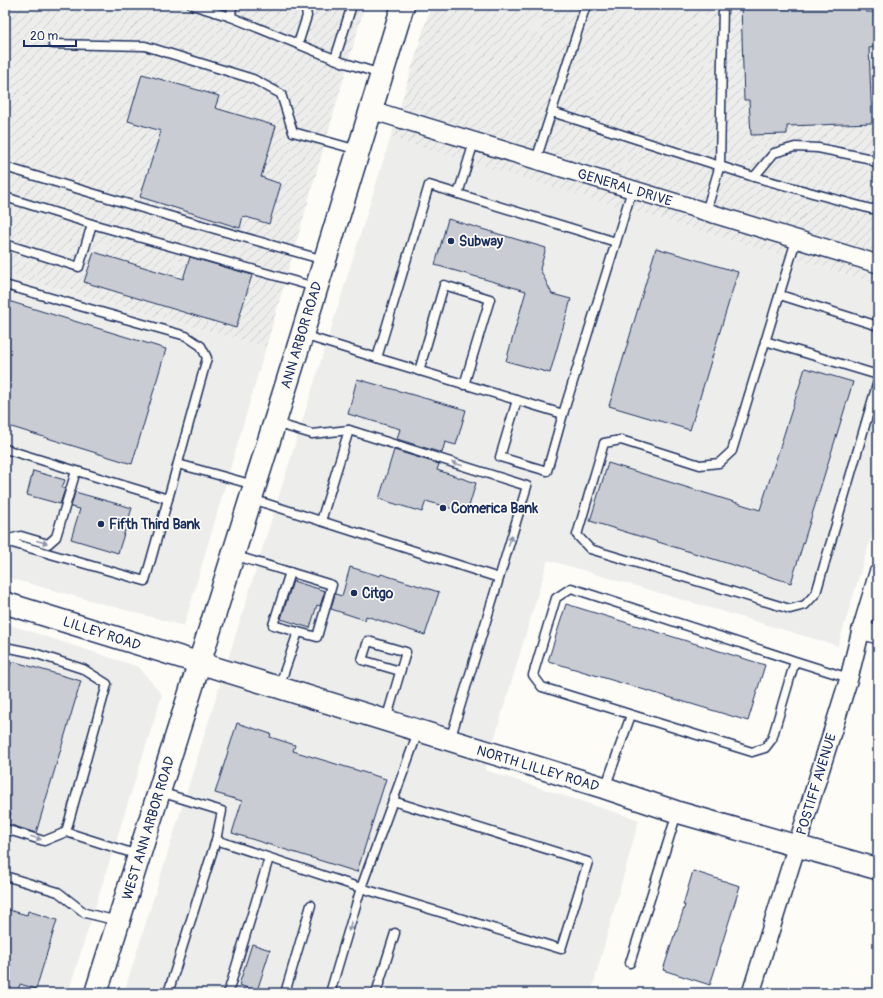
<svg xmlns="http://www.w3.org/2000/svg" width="883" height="998" font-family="Pangolin,sans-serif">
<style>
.built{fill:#edeeec}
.industrial{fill:url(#industrial-furrows)}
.building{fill:#c9ccd3;stroke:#1b2f5e}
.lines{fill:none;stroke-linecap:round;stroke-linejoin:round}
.service-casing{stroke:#1b2f5e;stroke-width:11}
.minor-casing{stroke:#1b2f5e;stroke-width:20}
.tertiary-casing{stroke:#1b2f5e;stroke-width:24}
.secondary-casing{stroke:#1b2f5e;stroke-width:25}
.service{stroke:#fdfcf7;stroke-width:8}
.minor{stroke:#fdfcf7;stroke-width:17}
.tertiary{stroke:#fdfcf7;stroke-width:21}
.secondary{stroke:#fdfcf7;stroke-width:22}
.oneway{fill:#8c96aa}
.poi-dot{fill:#1b2f5e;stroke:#fdfcf7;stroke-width:1.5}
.labels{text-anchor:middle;stroke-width:3.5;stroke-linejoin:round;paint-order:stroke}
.street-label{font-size:14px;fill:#1b2f5e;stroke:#fdfcf7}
.poi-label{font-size:14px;font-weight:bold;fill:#1b2f5e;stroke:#fdfcf7;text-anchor:start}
</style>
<defs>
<pattern id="industrial-furrows" width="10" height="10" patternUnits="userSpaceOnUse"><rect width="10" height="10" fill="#edeeec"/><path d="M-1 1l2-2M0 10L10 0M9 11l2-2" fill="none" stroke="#cbcccd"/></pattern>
</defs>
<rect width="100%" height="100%" fill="#fdfcf7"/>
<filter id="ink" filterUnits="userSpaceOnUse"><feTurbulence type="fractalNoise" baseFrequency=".025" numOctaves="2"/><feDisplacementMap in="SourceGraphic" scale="8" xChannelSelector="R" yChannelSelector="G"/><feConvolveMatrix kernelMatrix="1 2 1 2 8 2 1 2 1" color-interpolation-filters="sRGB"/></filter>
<g filter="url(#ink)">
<g class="built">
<path d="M391,136L654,217L878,284V515L838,646L548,560L485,770L639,820L591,993H124Z"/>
<path d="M5,274L266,347L184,626L5,577Z"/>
<path d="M5,623L139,667L162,695L68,993H5Z"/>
</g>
<g class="industrial">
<path d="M5,5H365L266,347L5,274Z"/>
<path d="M431,5H878V284L403,142L391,136Z"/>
</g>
<g class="building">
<path d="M741,5H866V12H874L875,47L869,48L872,123L787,126V134L751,135L749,100H744Z"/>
<path d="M142,74L219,96L215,108L276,126L261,177L281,184L269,224L243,216L240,228L140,197L161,131L128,121Z"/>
<path d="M448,219L546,248L540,269L552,294L571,299L550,373L506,361L526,291L435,265Z"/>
<path d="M656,248L738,272L690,430L609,406Z"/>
<path d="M94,252L183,279L190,257L252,275L236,328L84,282Z"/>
<path d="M5,300L166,349L132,464L5,425Z"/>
<path d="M805,368L853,382L791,583L590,521L608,463L760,510Z"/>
<path d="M357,379L466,410L456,445L445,442L442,453L397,439L400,429L348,414Z"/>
<path d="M394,450L439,464L437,470L476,483L467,513L426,501L422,512L379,499Z"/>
<path d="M33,471L65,480L62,488L65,489L60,504L27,495Z"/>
<path d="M75,492L132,508L118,553L71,539L80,509L71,507Z"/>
<path d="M350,567L380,576L381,574L439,592L425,635L366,616L365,620L331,609L335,594L342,596Z"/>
<path d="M293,581L325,591L320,606L317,605L310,628L281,619Z"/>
<path d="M566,604L765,665L748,721L548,661Z"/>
<path d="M12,661L81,681L36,833L8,824L11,813L5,811V682Z"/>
<path d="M237,723L271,734L270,737L295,745L293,751L386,779L357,872L232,833L242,801L215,793Z"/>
<path d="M693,871L740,886L720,950H721L710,985L663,970L674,936H675L685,905H683Z"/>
<path d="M5,909L27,915L28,911L57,920L36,989L20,984L17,993H5Z"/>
<path d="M252,944L270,950L257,991L239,985Z"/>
</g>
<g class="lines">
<defs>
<g id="service">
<path d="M192,5L231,17L342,62L381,74"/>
<path d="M231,17L232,5"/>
<path d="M53,44L145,46L253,79L281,94L293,132L358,150"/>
<path d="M298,44L307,16L305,5"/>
<path d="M335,59L352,5"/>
<path d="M552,112L754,177L871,209L878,208"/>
<path d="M536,160L586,5"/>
<path d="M5,167L152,211L324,260"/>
<path d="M754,177L774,153L795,147L818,148L867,158L878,164"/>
<path d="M458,194L474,142"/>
<path d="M5,197L92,224L315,287"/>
<path d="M706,212L720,165L723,5"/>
<path d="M796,240L732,451L719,463L700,465L621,440L604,443L577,535L590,549L790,609L805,605L816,593L878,381"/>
<path d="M5,244L79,267L92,224"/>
<path d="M5,285L186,336L201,346L207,358L168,499"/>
<path d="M780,295L878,326"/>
<path d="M303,335L377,358L429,185L616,242L632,190"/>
<path d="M765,341L878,375"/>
<path d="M377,358L563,414L616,242"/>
<path d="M419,371L444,285L490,299L464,385"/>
<path d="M517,400L500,457L547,471L563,414"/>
<path d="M275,423L312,434L349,430L527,486L450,740"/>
<path d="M5,449L168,499L145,581L5,541"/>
<path d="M178,464L254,485"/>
<path d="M252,499L499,578"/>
<path d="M321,521L349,430"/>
<path d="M5,540L21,536L48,544L56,537L76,471"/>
<path d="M233,555L332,585L317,637L298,632L279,687"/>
<path d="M290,572L273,625L298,632"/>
<path d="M5,647L34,653L83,669L107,684L66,832L138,855"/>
<path d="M795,661L571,588L556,598L533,675L542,687L752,752L765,748L772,739L795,661L849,678"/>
<path d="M386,720L406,652L368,641L362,660L400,671"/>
<path d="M605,788L631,715"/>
<path d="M160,792L222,811L216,840"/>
<path d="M5,829L44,841L66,832"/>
<path d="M5,876L58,892L85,913L118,921"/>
<path d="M630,963L677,813"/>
<path d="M168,993L216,840L361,888L561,949L588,862L393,801"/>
<path d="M228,993L269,858"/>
<path d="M285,993L311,905"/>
<path d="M330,993L361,888L418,732"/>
<path d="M376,993L395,933"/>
</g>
<g id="minor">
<path d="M371,110L878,264"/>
<path d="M861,630L878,635"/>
<path d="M751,993L849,678L861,630L878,573"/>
</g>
<path id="tertiary" d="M5,603L605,788L677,812L878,869"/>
<path id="secondary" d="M96,993L302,335L403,5"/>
</defs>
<use href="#service" class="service-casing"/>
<use href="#minor" class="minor-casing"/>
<use href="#tertiary" class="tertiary-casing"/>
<use href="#secondary" class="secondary-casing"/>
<use href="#service" class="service"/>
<use href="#minor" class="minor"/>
<use href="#tertiary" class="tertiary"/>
<use href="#secondary" class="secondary"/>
</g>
<defs><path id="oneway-solid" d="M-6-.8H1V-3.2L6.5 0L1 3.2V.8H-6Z"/></defs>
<g class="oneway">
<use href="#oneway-solid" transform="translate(457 464) rotate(-162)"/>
<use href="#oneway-solid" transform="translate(510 541) rotate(-73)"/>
<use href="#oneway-solid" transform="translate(42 542) rotate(14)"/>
<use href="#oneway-solid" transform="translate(36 838) rotate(17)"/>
<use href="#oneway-solid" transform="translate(350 926) rotate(106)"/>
</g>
</g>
<g class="poi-dot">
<circle cx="451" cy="241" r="4"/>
<circle cx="443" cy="508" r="4"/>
<circle cx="101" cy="524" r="4"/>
<circle cx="354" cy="593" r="4"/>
</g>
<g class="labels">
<g class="street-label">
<text transform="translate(625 187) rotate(17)" y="5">GENERAL DRIVE</text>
<text transform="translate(301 335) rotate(-73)" y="5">ANN ARBOR ROAD</text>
<text transform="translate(102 633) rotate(18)" y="5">LILLEY ROAD</text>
<text transform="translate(538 768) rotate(17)" y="5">NORTH LILLEY ROAD</text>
<text transform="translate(816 784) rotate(-73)" y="5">POSTIFF AVENUE</text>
<text transform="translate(148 828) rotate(-73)" y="5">WEST ANN ARBOR ROAD</text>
</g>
<g class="poi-label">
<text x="459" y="246">Subway</text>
<text x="451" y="513">Comerica Bank</text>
<text x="109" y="529">Fifth Third Bank</text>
<text x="362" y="598">Citgo</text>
</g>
</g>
<rect width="883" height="998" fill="none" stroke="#fdfcf7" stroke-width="20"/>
<rect x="10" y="10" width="863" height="978" fill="none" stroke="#1b2f5e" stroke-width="1.5" filter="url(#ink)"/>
<path d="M24 40v6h52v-6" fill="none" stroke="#1b2f5e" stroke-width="2"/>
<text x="30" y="40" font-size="12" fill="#1b2f5e" stroke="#fdfcf7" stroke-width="3" paint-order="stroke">20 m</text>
</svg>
